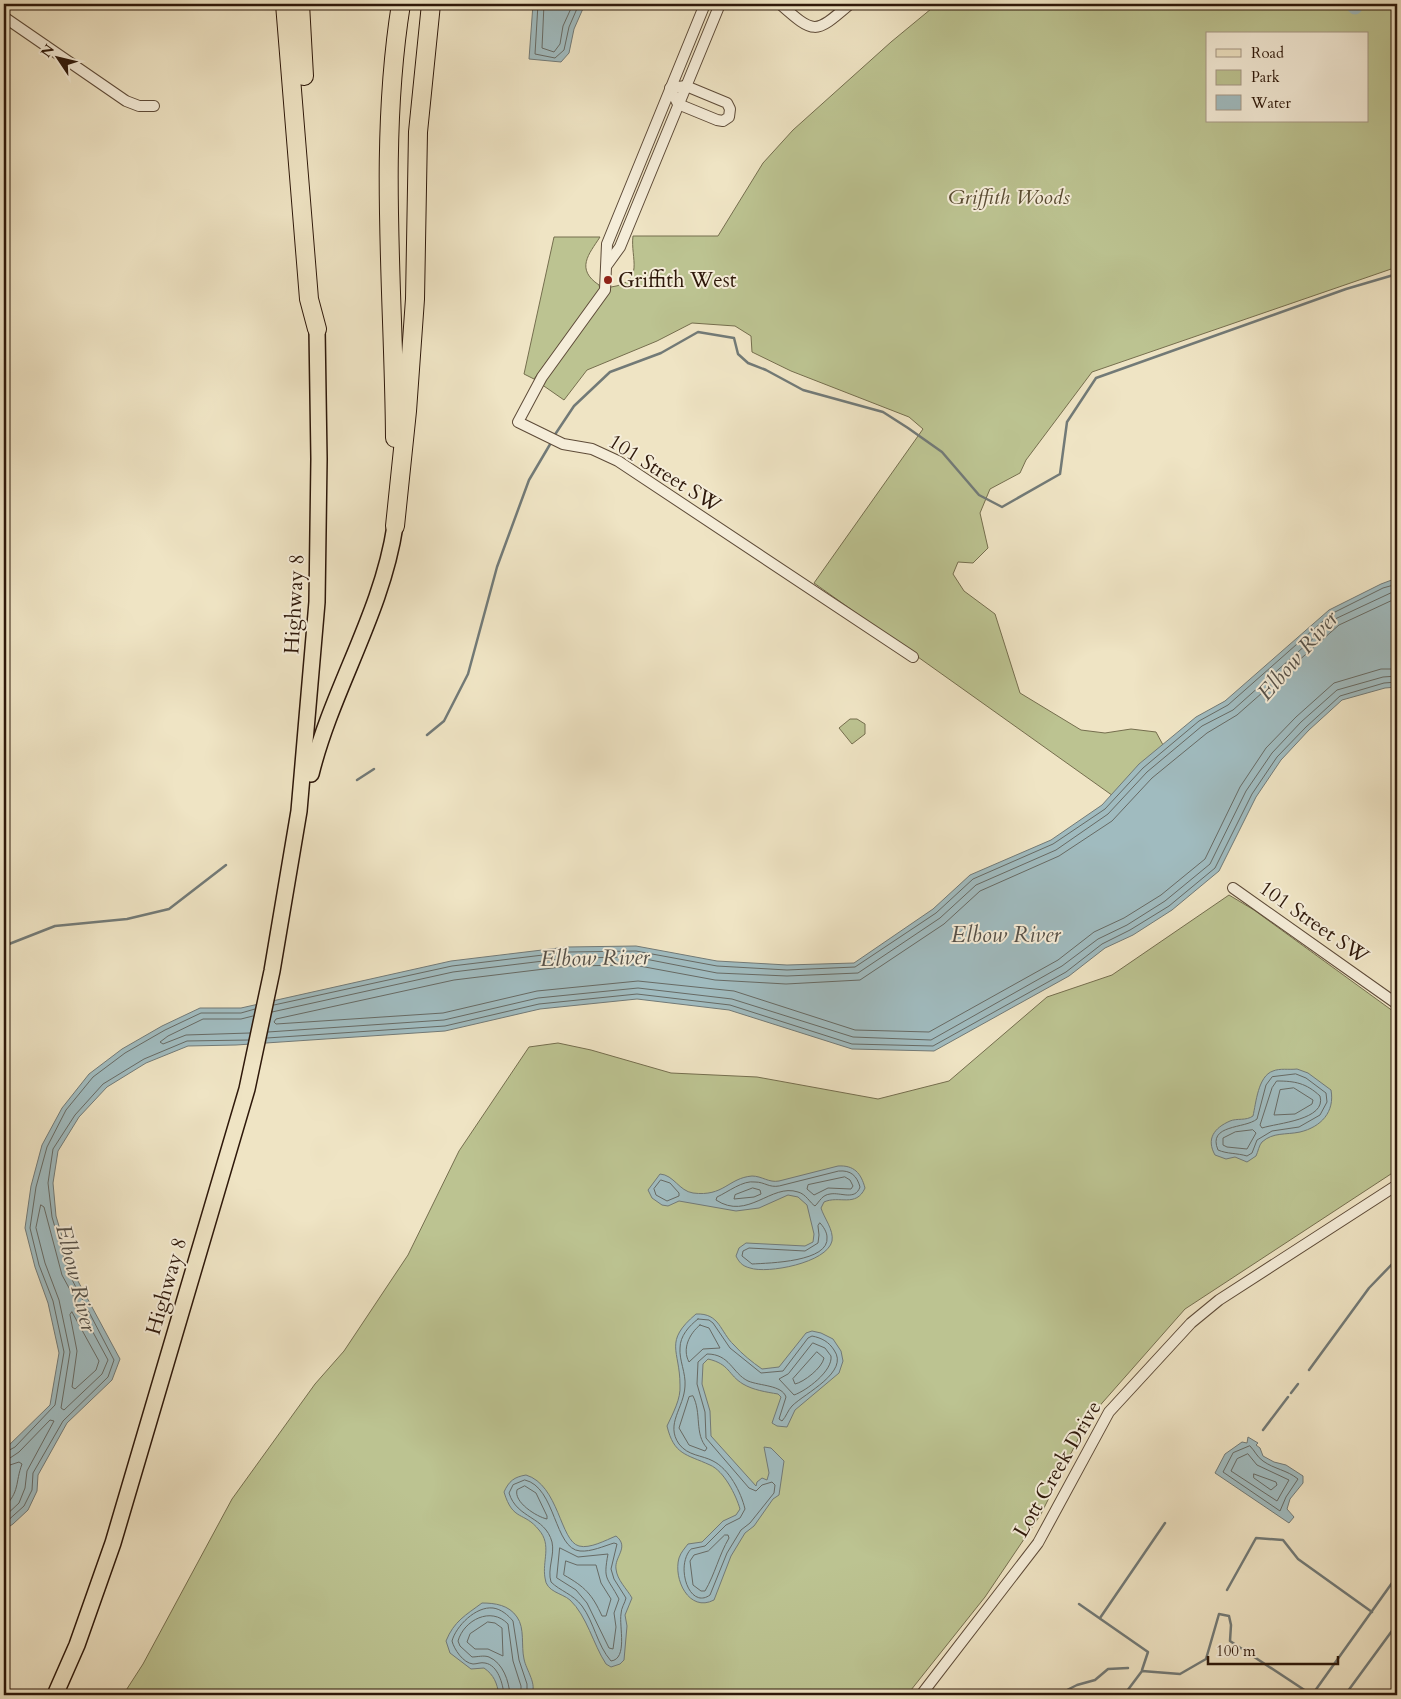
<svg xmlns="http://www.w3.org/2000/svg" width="1401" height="1699" font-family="Cardo,serif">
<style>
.green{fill:#bcc391;stroke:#756e4e;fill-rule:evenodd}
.water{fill:#a0bbbf;stroke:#727a77}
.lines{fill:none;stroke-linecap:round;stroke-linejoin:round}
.shore{stroke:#676a64;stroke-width:1}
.stream{stroke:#727a77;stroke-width:2.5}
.river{stroke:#a0bbbf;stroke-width:15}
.minor-casing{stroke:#5e4b38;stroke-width:12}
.primary-casing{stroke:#2e180a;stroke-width:18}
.motorway-casing{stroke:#2e180a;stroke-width:20}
.minor{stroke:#f5edd9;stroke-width:10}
.primary{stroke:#efe4c4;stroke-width:15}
.motorway{stroke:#efe4c4;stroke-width:18}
.poi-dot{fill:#8f2418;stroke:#f5edd9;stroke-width:2}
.labels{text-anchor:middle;stroke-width:4;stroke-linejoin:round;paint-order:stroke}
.park-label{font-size:21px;font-style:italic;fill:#594b32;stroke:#f5edd9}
.poi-label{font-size:21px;fill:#2e180a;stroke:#f5edd9;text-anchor:start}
.street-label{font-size:21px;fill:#2e180a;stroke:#f5edd9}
.water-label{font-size:22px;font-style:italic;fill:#565149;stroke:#f5edd9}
</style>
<rect width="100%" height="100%" fill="#efe4c4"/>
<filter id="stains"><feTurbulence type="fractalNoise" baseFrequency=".004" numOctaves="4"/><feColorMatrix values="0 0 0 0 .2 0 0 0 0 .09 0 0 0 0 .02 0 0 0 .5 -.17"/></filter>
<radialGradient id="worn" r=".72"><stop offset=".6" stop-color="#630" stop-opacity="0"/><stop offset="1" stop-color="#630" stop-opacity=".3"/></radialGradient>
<g class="green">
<path d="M937,4H1397V267L1092,372L1026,460L1020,473L990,489L980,513L988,548L973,563L958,562L953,574L964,591L995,614L1020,693L1081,730L1105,733L1131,729L1156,732L1169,756L1137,813L814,583L923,429L909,417L791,371L752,352L751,336L735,326L692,323L657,341L587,370L564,400L541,384L611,287C646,282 630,258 633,236H718L763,163L793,130L891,42ZM1207,34H1367V121H1207Z"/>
<path d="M554,237H600C589,254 575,269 599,285L600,289L534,379L524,374Z"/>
<path d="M850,719H857L865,724V734L852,744L839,728Z"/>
<path d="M1229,895L1254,910L1397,1014V1170L1185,1309L1088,1419L1041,1514L985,1597L907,1695H123L143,1664L232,1499L315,1384L344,1351L408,1255L459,1151L529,1047L558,1043L591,1050L671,1073L757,1077L878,1099L949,1081L1047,997L1112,975Z"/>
</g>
<g class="water">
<path d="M533,4H585L574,29L569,53L561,62L529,59Z"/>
<path d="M1397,578V687L1385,688L1342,700L1309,730L1281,760L1256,797L1219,871L1172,910L1133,935L1105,948L1069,976L934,1051L852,1049L729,1010L637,999L540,1009L445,1031L236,1045L188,1046L146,1063L107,1087L79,1117L58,1151L53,1183L56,1216L72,1270L120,1359L112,1380L67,1423L38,1475L37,1491L28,1510L13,1524L4,1530V1450L50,1405L59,1353L48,1303L35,1267L25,1228L31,1186L42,1145L62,1108L89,1074L122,1049L162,1026L200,1008H241L451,961L567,947L636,946L717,961L787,965L854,963L933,909L970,875L1051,840L1102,805L1139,764L1196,717L1225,701L1329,610L1381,584Z"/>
<path d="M1297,1069L1308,1073L1331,1090C1335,1112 1321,1127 1300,1132C1286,1135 1273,1132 1262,1142C1259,1145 1258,1152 1256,1156L1247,1162L1235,1157L1226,1159L1215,1155C1206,1139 1214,1128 1230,1121C1237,1118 1246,1121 1253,1116C1256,1103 1258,1076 1273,1071C1280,1068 1289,1070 1297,1069Z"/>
<path d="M838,1166C854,1165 861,1173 865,1188C856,1208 839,1195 824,1202L821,1208C824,1218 834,1230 832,1241C827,1263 767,1274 750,1268C742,1266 739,1262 736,1256L739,1248L746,1243L805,1246L813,1242L814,1234L807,1205L798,1197L788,1195L759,1208L736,1211L679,1201L668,1206L662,1205L652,1198L648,1190L660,1174C674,1175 679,1191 693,1193C724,1197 728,1178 752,1176C762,1176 769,1183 779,1181Z"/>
<path d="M696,1314C720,1313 720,1332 734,1345C742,1354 752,1362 762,1369L779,1367L806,1333L812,1331L821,1333L833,1339L841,1351L843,1361L839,1373L795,1410L787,1427L777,1426L772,1423L781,1397L778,1394C766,1392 753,1390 743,1384C728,1375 730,1364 708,1359L703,1364L702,1384L710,1411L711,1436L756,1486L757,1482L762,1478L767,1480L769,1473L764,1447L771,1448L784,1461L779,1495L773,1499L754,1526L745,1533L731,1556L714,1600C689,1613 673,1579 679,1558C681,1552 685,1548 688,1544L702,1542L723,1521L736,1515L740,1509C736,1495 724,1471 710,1465C686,1454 674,1455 667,1426C673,1413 681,1399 680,1385C680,1350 663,1342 696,1314Z"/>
<path d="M1248,1437L1258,1443L1256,1445L1260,1448L1263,1456L1274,1462L1286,1465L1303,1476V1483L1290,1499L1287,1509L1294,1517L1289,1523L1215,1473L1225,1454L1242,1442L1247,1443Z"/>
<path d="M526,1475C559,1485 560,1541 579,1546C590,1549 606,1540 616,1536C630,1547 614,1557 616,1569C617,1580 627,1589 632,1598L625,1615L627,1626L624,1660L620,1664L611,1667L606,1664C593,1644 587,1616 570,1600C562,1593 546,1592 545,1578C542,1561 552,1545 539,1530C524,1511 513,1522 504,1492C509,1481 514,1477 526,1475Z"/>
<path d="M482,1603C495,1603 509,1605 517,1617C525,1628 521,1646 524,1659C526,1670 538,1685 531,1695H499C497,1683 494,1675 484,1668L471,1669L450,1653L446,1641C454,1621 466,1615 482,1603Z"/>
</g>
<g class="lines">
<g class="shore">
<path d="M538,4L535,54L555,58L564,50L569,27L579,4"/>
<path d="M544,4L542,48L554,52L560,44L563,26L573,4"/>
<path d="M1397,598L1339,625L1237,715L1207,733L1152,778L1112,821L1059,856L980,891L944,924L860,980L786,984L715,980L634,965L569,966L454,980L276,1019L274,1022L276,1024L443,1013L537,991L638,981L734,991L855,1030L929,1032L1058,960L1094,932L1124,918L1161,895L1205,859L1240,787L1266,748L1296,717L1334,683L1381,669H1397"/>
<path d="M274,1005L452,966L568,952L636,951L717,966L787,970L855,967L936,913L973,879L1053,844L1105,809L1143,768L1199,721L1228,705L1331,614L1383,588L1397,584"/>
<path d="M272,1012L453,972L568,958L635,957L717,973L787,976L858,973L940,918L976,885L1056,850L1108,814L1147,772L1202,726L1233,710L1335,619L1397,590"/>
<path d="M268,1032L444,1020L538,998L638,988L732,999L853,1037L931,1040L1062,966L1098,939L1127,925L1165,901L1210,864L1246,791L1272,753L1301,722L1337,690L1383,677L1397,676"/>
<path d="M250,1033L186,1035L163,1044L160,1042L168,1036L203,1019H241L253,1016"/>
<path d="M267,1038L445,1026L539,1004L637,994L730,1005L852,1044L933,1046L1066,972L1102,944L1130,930L1169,906L1215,868L1252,794L1277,757L1306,727L1340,696L1384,683L1397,682"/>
<path d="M1296,1074L1306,1078L1326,1093L1327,1102L1320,1115L1299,1127L1272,1131L1257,1140L1252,1153L1247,1156C1237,1153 1227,1154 1218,1150C1207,1124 1245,1129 1257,1119L1266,1085L1272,1077Z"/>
<path d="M1277,1081C1295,1081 1306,1083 1320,1096C1327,1120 1277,1123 1262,1128L1260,1125L1272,1088Z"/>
<path d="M1294,1088L1313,1100L1312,1104L1295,1114L1274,1115L1280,1090Z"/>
<path d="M1253,1130L1256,1133L1247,1149L1227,1147L1223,1145V1138L1235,1132Z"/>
<path d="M839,1171C851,1170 857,1176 860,1187C855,1201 841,1192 830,1194C822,1195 820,1201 815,1206C810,1203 806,1194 798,1192C771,1183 748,1221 716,1200L717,1197C728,1192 743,1180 755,1182C765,1182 769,1188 779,1186Z"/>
<path d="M845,1177L850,1180L853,1186L851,1189L828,1188L814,1195L807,1189L808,1185Z"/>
<path d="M661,1180L670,1183L679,1193V1196L667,1201L656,1195L654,1189Z"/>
<path d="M753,1188L760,1190L761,1194L754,1197L734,1199L735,1195Z"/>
<path d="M41,1205L44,1207L62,1275L108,1360L102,1374L64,1410L61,1408L70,1352L59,1300L45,1263L36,1228Z"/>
<path d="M820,1223C823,1226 827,1232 827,1237C830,1262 769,1263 752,1264L742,1256L743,1251L749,1248L805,1251L818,1243L819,1235L818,1226Z"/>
<path d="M72,1312L99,1361L96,1370L75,1389L72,1387L77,1351L70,1315Z"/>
<path d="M698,1319L709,1320L713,1323L730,1348L761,1373L783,1371L808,1338L812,1336C822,1338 829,1342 834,1350C850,1372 805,1393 792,1406C788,1410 786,1417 782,1421L779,1419L786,1397C782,1385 760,1386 748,1381C732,1373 730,1354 707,1354L698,1362L697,1384L705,1412L706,1438L749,1488L756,1491L762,1485L772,1482L775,1485L774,1493L750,1523L741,1530L727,1553L710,1595C689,1610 675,1566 691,1549L705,1546L726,1525L740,1518L745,1509C741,1492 729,1469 713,1461C702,1455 688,1456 679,1444C665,1424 684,1408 685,1386C686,1373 679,1360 680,1348C680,1336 689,1326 698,1319Z"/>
<path d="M700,1325L709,1328L720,1348L703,1349L689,1362C682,1349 689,1334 700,1325Z"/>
<path d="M813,1343L825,1348L831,1356C833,1371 806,1391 794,1395L779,1379L788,1374Z"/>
<path d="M817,1352L824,1358C822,1368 804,1382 795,1384L793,1379Z"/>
<path d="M693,1396C702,1413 694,1434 707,1448L705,1451L689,1445L679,1428L689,1397Z"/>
<path d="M1250,1446C1255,1451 1257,1457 1263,1461C1274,1469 1287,1470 1298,1479L1286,1497L1280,1511L1223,1472L1233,1453Z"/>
<path d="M4,1453L15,1447L55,1405L64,1352L53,1301L39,1265L30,1228L36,1187L47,1147L66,1110L93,1077L125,1053L165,1030L201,1013H241L255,1009"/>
<path d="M1248,1454L1257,1465L1289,1480L1277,1501L1231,1471L1237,1459Z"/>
<path d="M4,1459L10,1458L19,1452L50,1420L54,1421L27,1471L25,1488L19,1503L4,1517"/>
<path d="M4,1467L19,1462L22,1464C15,1483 20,1492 4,1507"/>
<path d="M1254,1474L1276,1482L1277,1485L1271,1490L1254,1478Z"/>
<path d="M525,1480C556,1487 554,1549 580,1551C591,1552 604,1546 614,1543L617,1544L611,1569L614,1579L626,1598C625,1603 621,1608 621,1614C619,1626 628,1659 611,1661C597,1645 594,1622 582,1606C573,1594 560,1591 551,1582C547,1569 555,1555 552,1542C545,1516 517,1519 509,1493L513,1485Z"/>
<path d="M525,1486L536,1493L547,1516V1519C537,1517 513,1502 517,1490Z"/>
<path d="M4,1524L24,1506L32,1490L33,1473L63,1421L108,1377L114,1360L68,1272L52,1217L48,1183L53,1149L75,1115L103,1084L144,1059L187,1041L249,1040"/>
<path d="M725,1535H728L729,1538C719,1555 715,1574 705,1591H701L693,1585L690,1561L694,1555L708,1551Z"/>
<path d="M560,1548L578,1557L608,1554C603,1581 607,1576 619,1599L614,1613L616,1627L613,1649L609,1648L587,1603L576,1590L557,1578Z"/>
<path d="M566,1561L577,1565H596L601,1583L611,1599L606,1616H602C592,1594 585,1587 564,1575Z"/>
<path d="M488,1622L495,1623L502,1628L503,1656L488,1649H475L467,1642L470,1634Z"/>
<path d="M504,1695C503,1684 498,1665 485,1663C481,1662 477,1664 473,1664C463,1663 454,1649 452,1641C456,1626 476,1606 493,1608C501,1609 508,1615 513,1621L519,1660L527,1684V1695"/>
<path d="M510,1695C509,1681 503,1663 489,1657C484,1655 477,1657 472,1657L460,1646L458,1641C464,1620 491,1606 508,1624L513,1661L521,1686V1695"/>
</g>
<g class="stream">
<path d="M554,436L574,406L610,372L661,353L698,332L734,338L738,354L748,363L766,370L803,390L883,412L908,428L942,452L979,495L1002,507L1060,474L1067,422L1096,378L1346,289L1397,274"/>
<path d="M427,735L444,721L468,674L497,567L529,480L552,441"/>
<path d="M357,780L374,769"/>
<path d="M4,946L55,926L127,919L169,909L226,865"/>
<path d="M1309,1370L1369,1288L1397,1259"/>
<path d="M1291,1393L1298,1384"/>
<path d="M1263,1430L1288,1397"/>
<path d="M1227,1590L1256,1538L1283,1540L1298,1559L1372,1612"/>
<path d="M1079,1604L1148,1652L1142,1670"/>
<path d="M1100,1618L1165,1523"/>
<path d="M1063,1695L1065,1691L1077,1685L1095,1680L1108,1669L1128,1668"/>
<path d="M1124,1695L1142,1671L1180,1674L1206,1659L1219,1614L1229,1616L1231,1625L1230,1641L1312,1695"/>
<path d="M1312,1695L1397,1576"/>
<path d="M1345,1695L1397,1624"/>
</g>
<path class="river" d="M1352,4L1355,7"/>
<defs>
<g id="minor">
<path d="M705,4L607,244L605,290L542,377L518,422L563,444L592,449L618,461L913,657"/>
<path d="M780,4C815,35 815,34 850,4"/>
<path d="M4,17L126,101L139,106H154"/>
<path d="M686,86L727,103L730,109L729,117L723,121L717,120L678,104L670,88Z"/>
<path d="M607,265L620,247L720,4"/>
<path d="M1233,888L1397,1004"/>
<path d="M921,1695L1038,1543L1109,1412L1191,1323L1219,1300L1397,1185"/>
</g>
<g id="primary">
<path d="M311,774C332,689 382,613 395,526"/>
<path d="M55,1695L77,1645L113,1543L247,1089L272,971L299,811L317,602L319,459L317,329"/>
</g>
<g id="motorway">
<path d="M285,4L309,299L317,329"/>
<path d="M300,4L304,76"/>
<path d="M395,438C394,294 378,147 401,4"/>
<path d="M395,526L407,411L415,299L418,132L431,4"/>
</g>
</defs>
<use href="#minor" class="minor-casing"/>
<use href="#primary" class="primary-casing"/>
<use href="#motorway" class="motorway-casing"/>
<use href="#minor" class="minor"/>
<use href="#primary" class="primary"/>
<use href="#motorway" class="motorway"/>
</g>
<circle class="poi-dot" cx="608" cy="280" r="5"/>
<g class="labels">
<g class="park-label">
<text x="1009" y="204">Griffith Woods</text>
</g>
<g class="poi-label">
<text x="618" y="287">Griffith West</text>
</g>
<g class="street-label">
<text transform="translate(665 473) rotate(32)" y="7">101 Street SW</text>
<text transform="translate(294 604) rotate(-87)" y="7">Highway 8</text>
<text transform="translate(1314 922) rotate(35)" y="7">101 Street SW</text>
<text transform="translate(166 1286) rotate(-74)" y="7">Highway 8</text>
<text transform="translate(1057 1469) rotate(-60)" y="7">Lott Creek Drive</text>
</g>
<g class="water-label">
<text transform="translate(1297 655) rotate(-49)" y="8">Elbow River</text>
<text x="1006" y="942">Elbow River</text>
<text transform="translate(595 957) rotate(-1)" y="8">Elbow River</text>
<text transform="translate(77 1278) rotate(76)" y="8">Elbow River</text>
</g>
</g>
<rect width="1401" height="1699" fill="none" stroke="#efe4c4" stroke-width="20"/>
<rect x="5" y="5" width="1391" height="1689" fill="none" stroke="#2e180a" stroke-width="2.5"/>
<rect x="10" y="10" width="1381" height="1679" fill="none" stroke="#2e180a"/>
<rect x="1206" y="32" width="162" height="90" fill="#f5edd9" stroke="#a59886"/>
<rect x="1216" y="49" width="25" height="8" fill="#efe4c4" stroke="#a59886"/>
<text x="1251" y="58" font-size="15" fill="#2e180a">Road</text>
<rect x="1216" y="70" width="25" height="15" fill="#bcc391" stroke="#a59886"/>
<text x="1251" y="82" font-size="15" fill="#2e180a">Park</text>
<rect x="1216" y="95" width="25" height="15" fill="#a0bbbf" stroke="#a59886"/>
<text x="1251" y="108" font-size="15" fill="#2e180a">Water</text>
<g transform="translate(58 58) rotate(305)" stroke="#f5edd9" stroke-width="4" paint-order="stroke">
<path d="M0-4L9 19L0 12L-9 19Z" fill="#2e180a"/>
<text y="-8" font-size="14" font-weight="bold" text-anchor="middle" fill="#2e180a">N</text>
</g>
<path d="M1208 1656v8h130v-8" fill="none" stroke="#2e180a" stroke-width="2.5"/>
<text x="1216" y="1656" font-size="15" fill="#2e180a" stroke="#f5edd9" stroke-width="4" paint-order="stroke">100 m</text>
<rect width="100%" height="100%" filter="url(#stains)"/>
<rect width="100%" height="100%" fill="url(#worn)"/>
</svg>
